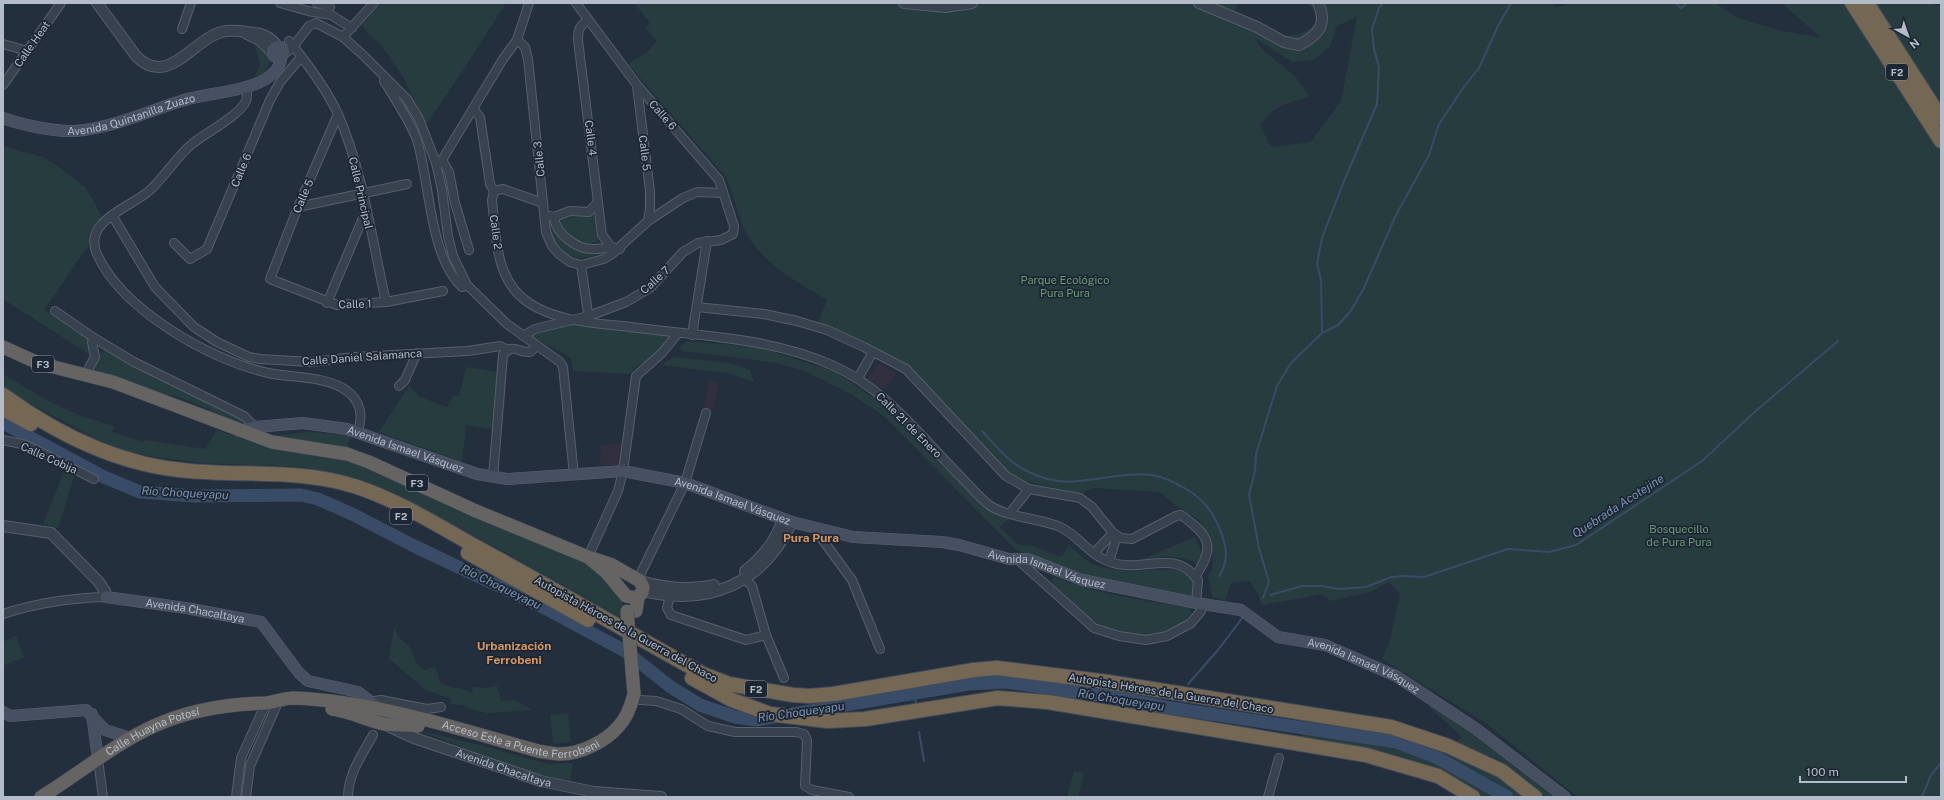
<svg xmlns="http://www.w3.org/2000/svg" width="1944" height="800" font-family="'Public Sans',sans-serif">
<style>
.medical{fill:#32303f}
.green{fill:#263c3f;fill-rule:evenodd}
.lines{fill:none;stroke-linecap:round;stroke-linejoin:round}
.stream{stroke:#394c67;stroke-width:2}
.river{stroke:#394c67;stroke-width:13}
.minor-casing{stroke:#565f6c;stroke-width:10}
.tertiary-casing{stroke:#565f6c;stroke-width:12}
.secondary-casing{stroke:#565f6c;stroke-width:12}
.trunk-casing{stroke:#434c59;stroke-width:14}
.motorway-casing{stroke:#434c59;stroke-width:16}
.minor{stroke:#38414e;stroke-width:8}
.tertiary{stroke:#38414e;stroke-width:10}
.secondary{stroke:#465061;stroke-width:11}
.trunk{stroke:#656462;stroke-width:13}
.motorway{stroke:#746855;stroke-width:14}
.trunk-bridge-casing{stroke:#434c59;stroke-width:14;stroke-linecap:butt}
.trunk-bridge{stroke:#656462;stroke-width:13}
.labels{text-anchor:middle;stroke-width:3.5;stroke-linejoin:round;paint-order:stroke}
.shield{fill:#1d2633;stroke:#878f9c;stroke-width:1}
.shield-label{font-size:10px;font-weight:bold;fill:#b4bcc9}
.street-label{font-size:11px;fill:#b4bcc9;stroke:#1d2633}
.park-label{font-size:11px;fill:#6b9a76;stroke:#1d2633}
.water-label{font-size:12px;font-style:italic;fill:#7c92b1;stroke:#1d2633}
.neighbourhood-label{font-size:12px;font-weight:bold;fill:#d59563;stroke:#1d2633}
</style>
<rect width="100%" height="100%" fill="#242f3e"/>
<g class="medical">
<path d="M878,363L896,373L884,390L868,379Z"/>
<path d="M710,381L719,383L712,413L703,411Z"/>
<path d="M622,444L621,465H600L601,445Z"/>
</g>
<g class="green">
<path d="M381,3H506L460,75L426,124L403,77L382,46L361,26Z"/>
<path d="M634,3H1238L1235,10L1284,35C1297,36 1305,33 1315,24C1316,14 1314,9 1307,3H1554L1555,7L1578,3H1715L1736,17L1781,31L1820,37L1782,3H1930L1941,7V797H1578L1487,724L1382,659L1390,640L1400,594L1389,582L1370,592L1331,601L1322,594L1262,605L1256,590L1254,589L1250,581L1231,583L1225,601L1212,596L1208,576L1212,569L1213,556L1206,532L1199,520L1176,506L1160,492L1096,488L1077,493L1026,481L1010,473L997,461L908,365L872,348L868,343L818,322L827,300C795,281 756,260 742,224C736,208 733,192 726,177L628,64L647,52L657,41L646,29L650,23ZM1357,17L1341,101L1311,142L1271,147L1260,125C1277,104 1286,103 1310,97L1295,76L1264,51L1254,37L1292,62L1314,60L1330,46L1337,26Z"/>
<path d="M254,41L270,57C269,69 265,74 254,78L260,65Z"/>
<path d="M3,146L43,157L60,168L86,188L102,217L94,229L88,246L44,310L89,340L92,356L3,299Z"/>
<path d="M594,215L598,241C587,248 562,235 560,222L565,218Z"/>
<path d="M549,219C562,244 576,258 606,251C573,266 553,257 549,219Z"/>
<path d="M563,322L671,334L673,337L650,360L633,368L631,374L573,371L571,358L533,337L531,333Z"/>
<path d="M686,341L757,347L836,372L885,406L989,509L1012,516L1000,527L1017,544L1033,546L1061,557L1069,545C1076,551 1085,561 1093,564C1123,576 1155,567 1186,570L1195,582V597L1087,577L1016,550L886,418L851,394L805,371L777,363L684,351L680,348Z"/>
<path d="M103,350L115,354L248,421L234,423L223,419L211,410L179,397L158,393L92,368Z"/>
<path d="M673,357L730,363L750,370L754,382L727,373L662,365Z"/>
<path d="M466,367L504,373L497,430L466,425L462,462L379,432L409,386L420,397L447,407L453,396H459Z"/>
<path d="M3,374L43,398L78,415L114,426L113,432L143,442L144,440L205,449L217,430L260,445L303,453L351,459L390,475L453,509L500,525L590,563L621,596L624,607L623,619L510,555L396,495L352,477L302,467L203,463L154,457L124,450L100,441L3,389Z"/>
<path d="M308,432L351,435L348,445L352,450L271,436Z"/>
<path d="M63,465L70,473L75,474L58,528L43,524L64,471Z"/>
<path d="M1194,537C1201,547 1203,555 1201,567C1181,552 1162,557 1138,561Z"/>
<path d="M1054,577C1097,594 1143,600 1189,608L1192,614C1183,627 1172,632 1157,635C1112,644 1081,612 1052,582V580Z"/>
<path d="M394,627L399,638C407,643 414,650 415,661L424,670L435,667L441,684L473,692L472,687L487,688L497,686L501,701L515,700L532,710L487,713L470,709L464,705L451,704V699L426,690L389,659Z"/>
<path d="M16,636L24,657L3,666V642Z"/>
<path d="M1431,704L1471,731L1557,797H1545L1502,761L1456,742L1461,738V736L1429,707Z"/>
<path d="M568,713L571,742L553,744L550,715Z"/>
<path d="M1307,719C1342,725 1378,730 1412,739C1454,750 1492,772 1527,797H1514L1493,781L1444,756L1412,743L1305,727Z"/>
<path d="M418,730L480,745L548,764L573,763L570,781C517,771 467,749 418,730Z"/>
<path d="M1303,733L1407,751L1439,764L1498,797H1484L1436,769L1404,757L1381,751L1302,738Z"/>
<path d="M1074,771L1084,773L1078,797H1067Z"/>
</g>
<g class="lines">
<g class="stream">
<path d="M1676,3L1681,8L1687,3"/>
<path d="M1767,3H1768"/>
<path d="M1322,333L1321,280L1317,264L1322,238L1344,181L1377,104L1379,67L1374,49L1372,29L1379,8L1383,3"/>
<path d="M982,431C1001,452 1012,467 1041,477C1078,490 1115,470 1152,475C1164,477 1176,483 1186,489C1202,498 1212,510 1219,527C1226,544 1230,560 1219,576"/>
<path d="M1270,595L1302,586H1322L1339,589L1366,587L1391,577L1403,576L1424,577L1508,549L1549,552L1576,545L1702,461L1758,409L1838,341"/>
<path d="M1263,598L1269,582L1259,548L1249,495L1255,471L1256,454L1277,386L1291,363L1322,333L1338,325L1350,312L1363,290L1396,215L1429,155L1439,124L1463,88L1479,68L1498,26L1511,3"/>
<path d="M1188,684L1218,650L1243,617"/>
<path d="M914,694L916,704"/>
<path d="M919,732L924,761"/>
<path d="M1922,797L1931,775L1941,763"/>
</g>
<path class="river" d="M3,423L104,477L140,492L195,496L301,495L318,499L352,514L416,547L541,606L625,651L671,687L700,705L735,717L757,720L969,684L1006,682L1112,697L1171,708L1396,742L1438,758L1507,797"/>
<defs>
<g id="minor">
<path d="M280,3L308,11L331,15L352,28"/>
<path d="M317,3L330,7"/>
<path d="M587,21C579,26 578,31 578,40L602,235L611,247L620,249"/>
<path d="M182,29L191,3"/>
<path d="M343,37L374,3"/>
<path d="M517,40L525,47L528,59L546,232L552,246L559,254L570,262L581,265L604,259L612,254L648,221L683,198L697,192L723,193"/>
<path d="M289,41C307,63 326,88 338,114C363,172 372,240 386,302"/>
<path d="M3,44L27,51"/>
<path d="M284,54L293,47L309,26L316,23L343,37L363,55L407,99L419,119L436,163L442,190L448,236L453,256L467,285L507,324L560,362L563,367L574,475"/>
<path d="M384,81C395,99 410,121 417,140C430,182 429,256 462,287L467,285"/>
<path d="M3,85L61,3"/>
<path d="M246,86C247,91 248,96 246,101C239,116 205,133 192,144C175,158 165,177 149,191C131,207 82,221 97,254C122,310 210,360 268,373C292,378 328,376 347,391C361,401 363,416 358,431"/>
<path d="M637,86L650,191V209L648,221"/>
<path d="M473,109L480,117L490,184L494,191"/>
<path d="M338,114L298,207L270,279L337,305L386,302L443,291"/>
<path d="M442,160L449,172L455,203L469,250"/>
<path d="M436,163L442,160L503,59L517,40L529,3"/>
<path d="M494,191L492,200C496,236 495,281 529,303C558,322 596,323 630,327C699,336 770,337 834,366C886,389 922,438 961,477C970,486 979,497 989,505C1008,518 1040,518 1060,527C1076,534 1086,550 1101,558C1138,579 1172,544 1198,580L1196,603"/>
<path d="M494,191L503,189L543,203"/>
<path d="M298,207L407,184"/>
<path d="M112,215L155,287L194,327L217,342L249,357L260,359L311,362L354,357L468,351L500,346L508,350"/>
<path d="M550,216L554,217L570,211L589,212L597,203"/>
<path d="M554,217C556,235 578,250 595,249C601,249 606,248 611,247"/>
<path d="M174,243L190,259L207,249L270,100L280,82L301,57"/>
<path d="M581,265L589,320"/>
<path d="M327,303L366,211"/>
<path d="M697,307L764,314L797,321L827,330L864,347L906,369L1006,476L1029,489L1080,498L1092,507L1113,533L1121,538L1132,539L1176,516L1181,515C1210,536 1216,546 1195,577"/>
<path d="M55,311L94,338L134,362L244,416L255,427"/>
<path d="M692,335L707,241"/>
<path d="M523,336L535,329L589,316L626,302L650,288L683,252L698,243L721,240L733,234L734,226L719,180L637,85L576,3"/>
<path d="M85,375L95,357L92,342L94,338"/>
<path d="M858,378L873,352"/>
<path d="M399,386L405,380L417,353"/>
<path d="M3,440L26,445L94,479"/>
<path d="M493,477L503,355C514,342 517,353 530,352L537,346"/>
<path d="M1010,513L1029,489"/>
<path d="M821,530L819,535L852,580L880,649"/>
<path d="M1094,553L1113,533"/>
<path d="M588,557L618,491L623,471L636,376L662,353L678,333"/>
<path d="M1017,559L1094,628L1119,636L1146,640L1167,636L1191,623L1201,611L1203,604"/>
<path d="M1109,561L1117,536"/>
<path d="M638,579L685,483L706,413"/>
<path d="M745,579L752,586L766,635L784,678"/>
<path d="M670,596L667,608L671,615L746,640L766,635"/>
<path d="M3,614C36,603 70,598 106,597"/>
<path d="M640,700L656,701L681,709L708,726L735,732H796L804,734L807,740L805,786L812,790L849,797"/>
<path d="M367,702L381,700L427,709L441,707"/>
<path d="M98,760L103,797"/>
<path d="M236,797L241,758L266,703"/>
<path d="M246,797L250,766L278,702"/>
<path d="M348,797C348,774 362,755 373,735"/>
<path d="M1268,797L1279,758"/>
</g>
<g id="tertiary">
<path d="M97,3L136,56C168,89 194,38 222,32C229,30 239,31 246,32C261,33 269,35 278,47"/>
<path d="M904,3L945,7L972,3"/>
<path d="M1199,3L1257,27L1284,42L1299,45C1319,35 1328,24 1318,3"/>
<path d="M247,34L260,40L273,53"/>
<path d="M3,526L51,533L98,581L105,591L106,597"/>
<path d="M745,571C763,557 776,541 783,519"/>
<path d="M640,581C665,588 689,591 714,585"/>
<path d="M643,591C708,607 763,584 792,522"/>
<path id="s1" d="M388,726L414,738L541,781L594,792L661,797"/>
</g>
<g id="secondary">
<circle cx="278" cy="52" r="5.5"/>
<path id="s2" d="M3,118C22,125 55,132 75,131C112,128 146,112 181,101C206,93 234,93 258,83C268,79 282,68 281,57"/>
<path id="s3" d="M239,431L255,427L303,423L347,429L477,474L507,479L623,471L685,483L792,522L853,537L942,542L959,545L1009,559H1027L1036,562L1082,580L1196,603L1241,610L1278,637L1325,645L1396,676L1475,728L1565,797"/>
<path id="s4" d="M106,597L186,608L261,622L299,673L308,681L358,692L381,710"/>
<path d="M3,712L10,716L86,710L105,730L130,738"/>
<path d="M92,714L98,760"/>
</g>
<g id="trunk">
<path d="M3,347L38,363L113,382L272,442L347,454L369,462L476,511L588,557L612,565L640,581L643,587L642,593L635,598L626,596L607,573L588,557"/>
<path d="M636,611L638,597"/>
<path d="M332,709C350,711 366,720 384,724C393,726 407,724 418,726"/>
<path id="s5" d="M41,797C79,774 114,744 154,726C189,710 228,704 266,703C275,702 285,698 293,698C376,701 458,729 538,751C545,752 553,754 560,754C580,754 605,742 618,727C627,718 631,706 634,694"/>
</g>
<g id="motorway">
<path d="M1852,3L1941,141"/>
<path d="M1867,3L1941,118"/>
<path d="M3,395C58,435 121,466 190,471C245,476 301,469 354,486C395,499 434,523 471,544C549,586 626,631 703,674L729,684L793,695L810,696L834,694L974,670L997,668L1108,682L1391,727L1448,746L1502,771L1535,797"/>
<path d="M3,409L31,424"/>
<path d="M468,553L588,620"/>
<path d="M692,678L732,700L770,714L828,721L865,719L998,698L1048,702L1366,755L1438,776L1473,797"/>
</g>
</defs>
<use href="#minor" class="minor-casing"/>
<use href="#tertiary" class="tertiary-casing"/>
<use href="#secondary" class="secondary-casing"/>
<use href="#trunk" class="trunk-casing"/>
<use href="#motorway" class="motorway-casing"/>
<use href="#minor" class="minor"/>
<use href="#tertiary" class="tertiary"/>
<use href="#secondary" class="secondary"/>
<use href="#trunk" class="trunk"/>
<use href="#motorway" class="motorway"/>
<defs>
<path id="trunk-bridge" d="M627,611L634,694"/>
</defs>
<use href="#trunk-bridge" class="trunk-bridge-casing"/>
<use href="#trunk-bridge" class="trunk-bridge"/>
</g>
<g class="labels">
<g class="shield">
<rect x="1886" y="64" width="22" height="16" rx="3"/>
<rect x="32" y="356" width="22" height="16" rx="3"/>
<rect x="406" y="475" width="22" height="16" rx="3"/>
<rect x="390" y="508" width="22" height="16" rx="3"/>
<rect x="745" y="681" width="22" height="16" rx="3"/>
</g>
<g class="shield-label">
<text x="1897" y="76">F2</text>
<text x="43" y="368">F3</text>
<text x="417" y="487">F3</text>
<text x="401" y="520">F2</text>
<text x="756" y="693">F2</text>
</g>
<g class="street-label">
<text transform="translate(32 44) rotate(-55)" y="4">Calle Heat</text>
<text dy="4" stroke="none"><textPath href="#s2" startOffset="132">Avenida Quintanilla Zuazo</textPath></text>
<text transform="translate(663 115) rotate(49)" y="4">Calle 6</text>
<text transform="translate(591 138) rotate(83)" y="4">Calle 4</text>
<text transform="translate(645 153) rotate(83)" y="4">Calle 5</text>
<text transform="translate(539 159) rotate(-96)" y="4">Calle 3</text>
<text transform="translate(241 170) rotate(-67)" y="4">Calle 6</text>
<text transform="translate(361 193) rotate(77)" y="4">Calle Principal</text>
<text transform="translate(303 196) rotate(-67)" y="4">Calle 5</text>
<text transform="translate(496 232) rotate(82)" y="4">Calle 2</text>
<text transform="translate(655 280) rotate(-42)" y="4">Calle 7</text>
<text transform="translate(355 304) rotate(-2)" y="4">Calle 1</text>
<text transform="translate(362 357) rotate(-4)" y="4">Calle Daniel Salamanca</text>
<text transform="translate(909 425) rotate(45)" y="4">Calle 21 de Enero</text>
<text dy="4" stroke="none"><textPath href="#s3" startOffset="171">Avenida Ismael Vásquez</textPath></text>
<text transform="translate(49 458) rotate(24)" y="4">Calle Cobija</text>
<text dy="4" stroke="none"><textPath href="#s3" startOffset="507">Avenida Ismael Vásquez</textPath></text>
<text dy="4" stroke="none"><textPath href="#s3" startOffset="831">Avenida Ismael Vásquez</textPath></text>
<text dy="4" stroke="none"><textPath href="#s4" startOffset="90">Avenida Chacaltaya</textPath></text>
<text transform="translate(626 629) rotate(29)" y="4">Autopista Héroes de la Guerra del Chaco</text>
<text dy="4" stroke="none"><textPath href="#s3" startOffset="1167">Avenida Ismael Vásquez</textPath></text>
<text transform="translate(1171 693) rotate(9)" y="4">Autopista Héroes de la Guerra del Chaco</text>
<text dy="4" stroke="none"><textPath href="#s5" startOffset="509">Acceso Este a Puente Ferrobeni</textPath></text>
<text dy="4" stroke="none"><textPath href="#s5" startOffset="130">Calle Huayna Potosí</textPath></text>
<text dy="4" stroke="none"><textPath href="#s1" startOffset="123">Avenida Chacaltaya</textPath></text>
</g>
<g class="park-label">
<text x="1065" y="284">Parque Ecológico<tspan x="1065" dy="13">Pura Pura</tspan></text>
<text x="1679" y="533">Bosquecillo<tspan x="1679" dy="13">de Pura Pura</tspan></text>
</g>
<g class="water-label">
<text transform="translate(185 493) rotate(3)" y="4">Río Choqueyapu</text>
<text transform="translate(1618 506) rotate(-33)" y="4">Quebrada Acotejine</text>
<text transform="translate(501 587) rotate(26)" y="4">Río Choqueyapu</text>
<text transform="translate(1121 700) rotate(9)" y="4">Río Choqueyapu</text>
<text transform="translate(801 712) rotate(-8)" y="4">Río Choqueyapu</text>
</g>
<g class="neighbourhood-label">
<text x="811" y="542">Pura Pura</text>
<text x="514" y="650">Urbanización<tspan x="514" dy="14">Ferrobeni</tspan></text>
</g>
</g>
<rect width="1944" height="800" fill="none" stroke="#b4bcc9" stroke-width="8"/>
<g transform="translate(1908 36) rotate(140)" stroke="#1d2633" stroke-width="3" paint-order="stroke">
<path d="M0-3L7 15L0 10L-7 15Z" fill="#b4bcc9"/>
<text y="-6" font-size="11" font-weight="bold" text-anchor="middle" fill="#b4bcc9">N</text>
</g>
<path d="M1800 776v6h106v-6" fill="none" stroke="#b4bcc9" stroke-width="2"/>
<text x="1806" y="776" font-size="12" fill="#b4bcc9" stroke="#1d2633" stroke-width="3" paint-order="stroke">100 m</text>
</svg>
